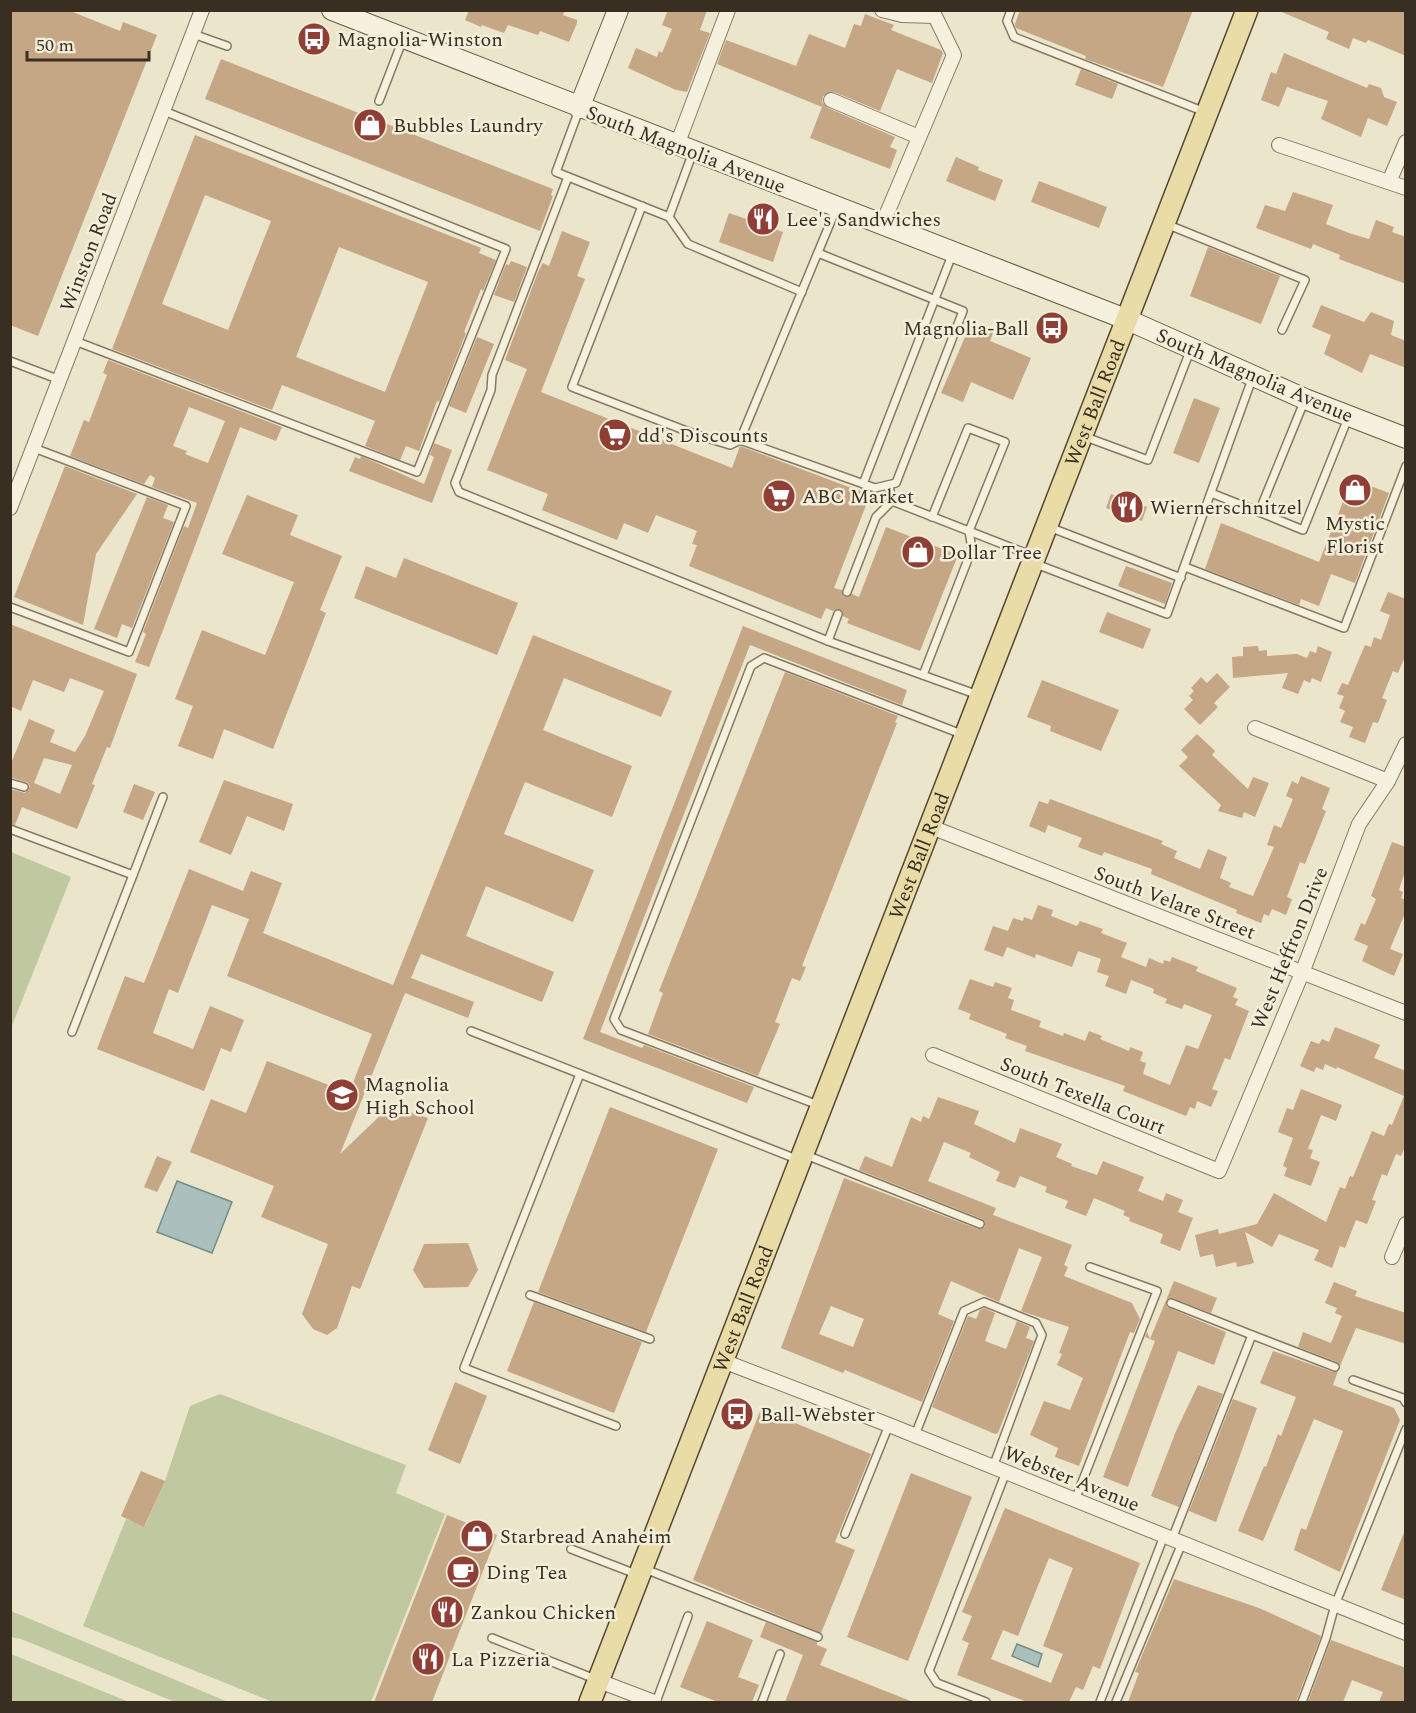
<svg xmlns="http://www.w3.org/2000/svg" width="1416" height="1713" font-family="Spectral,serif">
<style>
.green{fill:#bfc89f}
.water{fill:#abc0bc;stroke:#728e8a;stroke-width:1.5}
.building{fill:#c5a685;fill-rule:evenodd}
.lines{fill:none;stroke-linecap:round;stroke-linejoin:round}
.lane-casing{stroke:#867961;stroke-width:10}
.street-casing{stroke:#867961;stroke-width:16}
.secondary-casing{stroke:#685a43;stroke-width:22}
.primary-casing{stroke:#554734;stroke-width:24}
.lane{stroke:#f6f1de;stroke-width:7}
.street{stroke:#f6f1de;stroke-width:14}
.secondary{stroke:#f6f1de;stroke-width:20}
.primary{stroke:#e9dca7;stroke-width:21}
.labels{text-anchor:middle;stroke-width:5;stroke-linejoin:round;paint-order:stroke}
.poi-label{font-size:20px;fill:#382f22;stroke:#f3eeda;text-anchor:start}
.street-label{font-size:20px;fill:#382f22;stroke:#f3eeda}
</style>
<rect width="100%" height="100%" fill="#ebe5cb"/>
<g class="green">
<path d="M11,852L71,877L11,1028L10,852Z"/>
<path d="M220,1394L406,1465L396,1493L445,1514L371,1702H273L83,1626L126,1519L145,1526L165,1481L190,1406Z"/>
<path d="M10,1611H11L228,1702H175L21,1639L11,1637Z"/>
<path d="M11,1654L129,1702H11Z"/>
</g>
<g class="water">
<path d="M177,1181L232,1202L212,1253L157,1232Z"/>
<path d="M1017,1644L1042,1654L1038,1667L1012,1656Z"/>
</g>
<g class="building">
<path d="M10,10H68L120,31L123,22L157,35L38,336L10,325Z"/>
<path d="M469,10H565L563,15L577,20V23L569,42L540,31L538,35L508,25L504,33L482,25L481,27L465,20Z"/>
<path d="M668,10H707L700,30L710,33L687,92L676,90L628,68L636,48L657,57L659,51L662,53L672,29L662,25Z"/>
<path d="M1020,10H1193L1163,87L1085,59L1086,56L1016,28L1015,24Z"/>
<path d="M1277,10H1406V56L1368,40L1366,43L1353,38L1349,49L1326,39L1329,32Z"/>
<path d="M865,14L894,25L891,30L941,50L943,53L932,83L897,69L880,111L834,92L823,96L822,102L828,108L895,137L890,147L897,150L890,169L810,138L822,107L717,64L726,40L796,66L809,34L845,48L854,24L861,26Z"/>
<path d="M1284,53L1367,88L1369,84L1381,88L1384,97L1397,102L1387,126L1368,118L1361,137L1321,119L1328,101L1287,87L1279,107L1261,100L1271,72L1276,74Z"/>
<path d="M221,59L553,189L551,195L553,196L540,231L205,99Z"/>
<path d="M1081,69L1118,84L1112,99L1075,85Z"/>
<path d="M195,135L481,248L479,253L496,260L483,291L481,289L464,332L466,333L439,402L437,401L419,451L406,446L400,460L365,446L375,421L282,385L272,410L112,349ZM205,195L271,221L228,330L162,304ZM339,247L428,282L385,392L296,357Z"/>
<path d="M956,157L979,167L978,170L1003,180L995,201L946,181Z"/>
<path d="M1039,181L1107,207L1099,228L1031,202Z"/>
<path d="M1293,192L1333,205L1326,224L1349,233L1369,239L1376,220L1394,227L1392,232L1406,237V284L1339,259L1340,255L1313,244L1311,249L1256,228L1265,205L1285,211Z"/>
<path d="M729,213L783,232L773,262L719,242Z"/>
<path d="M562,231L590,242L577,276L585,279L541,392L732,468L740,446L870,495L834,588L842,590L844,597L852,594L859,597L886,527L958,555L920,651L847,623L849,619L843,616L839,609L833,611L826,608L821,619L689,566L697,545L692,544L697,531L656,515L648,533L624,523L617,540L542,510L548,494L487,470L527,369L505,360L538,272L543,263L549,266Z"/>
<path d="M1208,247L1280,276L1261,324L1190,296Z"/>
<path d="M511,261L527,267L514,302L494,295L506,264L509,265Z"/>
<path d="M1321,305L1364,322L1371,312L1394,321L1391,335L1406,341V368L1370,354L1362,373L1324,354L1331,335L1312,327Z"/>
<path d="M971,323L993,333L990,341L1031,358L1013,400L971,382L963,402L941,393Z"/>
<path d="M477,337L494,344L466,413L449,406Z"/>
<path d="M108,360L282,427L276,441L240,427L149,667L135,662L146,634L143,632L184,526L188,528L197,503L152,487L155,478L150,475L144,484L70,456L84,420L89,422L107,375L103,373ZM189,407L225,421L208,463L185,454L187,451L173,446Z"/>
<path d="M1194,398L1220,408L1199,463L1173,453Z"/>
<path d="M434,443L452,450L432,503L349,471L355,457L360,459L361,456L424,484L434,457L430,455Z"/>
<path d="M65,466L137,494L96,554L83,625L14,597Z"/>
<path d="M1352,479L1389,493L1355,583L1331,574L1319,606L1301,599L1299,605L1205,569L1221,523L1319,562Z"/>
<path d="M1111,494L1147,507L1142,521L1106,508Z"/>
<path d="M247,495L298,515L290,535L342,556L320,610L326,613L273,749L224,729L213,759L178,746L193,706L175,699L202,630L265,655L294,582L222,554Z"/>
<path d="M147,497L168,505L163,518L174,522L132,628L122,624L117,638L94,629Z"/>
<path d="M404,558L518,603L497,655L354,598L366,566L396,578Z"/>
<path d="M1126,566L1172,583L1165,604L1118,586Z"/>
<path d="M1388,592L1406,599V654L1398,673L1393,671L1382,698L1387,700L1378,723L1373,722L1365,743L1349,737L1353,727L1340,722L1345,711L1339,708L1344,696L1337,694L1342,683L1348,685L1365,645L1371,647L1374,637L1381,640L1390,615L1380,611Z"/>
<path d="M1107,612L1151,629L1143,649L1099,632Z"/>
<path d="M10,624L137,674L110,748L107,747L92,784L95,785L77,829L22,807L15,825L10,824V789L25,793L30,786L26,782L10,777V766L29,719L55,730L50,742L75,752L85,736L104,691L70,678L64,692L33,680L21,711L10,706ZM44,758L72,765L60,794L34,783Z"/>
<path d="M743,626L907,690L902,705L750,645L675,837L600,1032L642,1048L644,1045L754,1087L747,1103L583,1039Z"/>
<path d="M533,635L672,691L661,717L564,678L543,730L632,766L612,817L525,782L504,834L594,870L573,922L486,886L466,936L554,972L542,1002L421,954L411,978L474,1002L468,1018L405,993L340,1154L385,1111L403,1110L428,1118L360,1289L352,1286L337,1328L327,1335L313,1329L302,1314L328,1244L261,1217L274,1186L190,1152L211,1099L246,1113L267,1061L349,1093L372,1034L227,976L249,919L212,905L178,993L169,989L153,1033L193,1049L210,1006L244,1020L231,1052L221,1048L204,1091L97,1049L125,976L144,983L189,869L243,891L251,871L282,883L263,933L393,985Z"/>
<path d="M1258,646L1259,651L1267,650V656L1297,654L1307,658L1310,651L1316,653L1318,646L1332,652L1321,682L1312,678L1310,683L1304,680L1298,694L1282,688L1288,673L1233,678L1232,657L1243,656V647Z"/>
<path d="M785,672L898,716L895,722L897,723L802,966L806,967L800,981L792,978L775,1022L780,1024L758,1076L648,1034L663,993L659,991Z"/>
<path d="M1217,673L1230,687L1214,703L1218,707L1200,725L1184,709L1193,700L1189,696L1194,691L1191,688L1201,677L1207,683Z"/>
<path d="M1042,680L1119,710L1101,751L1050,731L1051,726L1027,717Z"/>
<path d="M1197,734L1215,751L1212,755L1248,789L1253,777L1269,783L1255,817L1244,812L1242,818L1218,811L1221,805L1179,766L1188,757L1181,750Z"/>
<path d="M1301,776L1330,788L1322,809L1326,811L1305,864L1300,862L1287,897L1292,899L1286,915L1272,909L1269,916L1264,914L1261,923L1236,913L1237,910L1151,874L1152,869L1104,852L1102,856L1078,847L1082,838L1048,825L1045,833L1029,826L1039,801L1048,804L1050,799L1163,841L1161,844L1177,851L1174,858L1200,869L1208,849L1227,857L1220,878L1231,883L1229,887L1253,896L1274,847L1267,845L1274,825L1281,828L1293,799L1286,796L1292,781L1298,784Z"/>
<path d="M224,780L293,804L284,831L247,816L231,855L199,842Z"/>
<path d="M134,784L155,792L143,820L123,812Z"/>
<path d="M1392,842L1406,847V868L1399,890L1403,892L1401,898L1406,900V911L1390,949L1403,954L1394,976L1362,961L1368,946L1354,940L1361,923L1365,925L1376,899L1371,896Z"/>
<path d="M1038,905L1053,910L1051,916L1077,926L1080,921L1103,929L1101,933L1127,943L1121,957L1146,967L1149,958L1163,964L1164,960L1170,962L1172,957L1198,967L1196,971L1237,988L1233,997L1238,999L1235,1005L1249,1011L1230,1060L1225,1058L1212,1089L1218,1091L1211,1107L1197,1101L1195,1109L1190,1107L1186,1116L1123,1091L1125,1086L1025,1051L1027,1046L1005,1038L1007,1034L969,1019L971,1014L958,1009L970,979L993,987L995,982L1012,988L1008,998L1014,1000L1011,1010L1041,1021L1039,1027L1063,1036L1064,1033L1085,1041L1089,1031L1102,1036L1100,1039L1129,1051L1130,1047L1143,1052L1140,1061L1146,1063L1143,1074L1170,1085L1186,1045L1198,1049L1212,1015L1184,1004L1182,1009L1165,1003L1167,999L1153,993L1154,989L1131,980L1126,994L1105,986L1109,976L1097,972L1101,959L1078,951L1072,967L1036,954L1035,958L1007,947L1003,957L984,950L993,926L1008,931L1013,918L1023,921L1024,917L1032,920Z"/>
<path d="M1335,1027L1380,1045L1374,1058L1406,1071V1145L1401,1156L1396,1154L1387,1176L1382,1174L1372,1200L1376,1201L1367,1224L1356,1220L1345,1248L1340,1246L1332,1268L1314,1260L1319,1250L1279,1234L1272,1247L1245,1232L1254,1263L1237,1267L1236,1262L1216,1267L1213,1254L1200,1257L1195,1235L1218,1229L1219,1234L1257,1224L1274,1193L1326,1222L1340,1187L1345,1189L1350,1176L1353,1177L1372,1131L1384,1136L1389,1124L1392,1125L1404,1096L1337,1067L1336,1069L1325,1064L1323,1070L1316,1067L1314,1072L1300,1066L1311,1041L1319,1044L1322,1039L1329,1042Z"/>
<path d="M1301,1089L1342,1105L1336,1121L1321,1115L1308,1149L1313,1150L1310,1158L1320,1162L1311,1186L1284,1176L1287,1168L1283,1166L1293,1138L1278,1132L1287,1108L1293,1110Z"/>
<path d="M938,1097L979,1111L974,1124L1015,1143L1020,1128L1062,1144L1056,1157L1072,1164L1071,1166L1097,1175L1103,1161L1144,1177L1138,1191L1163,1201L1166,1193L1183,1200L1178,1212L1193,1218L1180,1251L1160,1243L1163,1234L1129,1221L1130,1218L1123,1215L1125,1211L1094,1198L1086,1216L1065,1208L1068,1201L1045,1192L1047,1187L1020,1176L1015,1188L996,1181L1000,1172L969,1157L971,1153L944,1142L928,1181L996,1208L993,1215L1072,1245L1064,1265L1068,1267L1064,1276L1132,1303L1140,1319L1134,1333L1130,1332L1079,1466L1055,1457L1058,1448L1030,1435L1044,1401L1070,1410L1083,1378L1057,1365L1062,1354L1059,1353L1069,1327L1021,1311L1042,1257L1019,1248L999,1302L951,1281L938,1314L954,1321L922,1402L845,1370L843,1373L781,1348L844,1178L978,1229L985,1227L982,1219L859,1170L865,1156L892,1167L911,1117L921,1122L923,1116L929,1119ZM831,1306L864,1319L853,1347L819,1334Z"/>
<path d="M610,1107L718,1149L646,1332L538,1292Z"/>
<path d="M157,1156L172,1162L157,1192L144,1187Z"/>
<path d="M468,1243L478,1270L468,1287L424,1288L413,1270L424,1244Z"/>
<path d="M1174,1281L1217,1298L1211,1313L1172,1298L1166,1300L1167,1307L1226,1332L1214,1365L1178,1351L1128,1487L1103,1477L1155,1341L1145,1337L1147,1332L1150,1339Z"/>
<path d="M1334,1282L1357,1291L1355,1296L1406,1313V1344L1356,1328L1340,1366L1337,1362L1298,1347L1303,1332L1331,1343L1342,1316L1335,1313L1337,1308L1325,1303Z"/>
<path d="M534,1302L642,1342L614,1413L507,1371Z"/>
<path d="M984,1308L995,1313L985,1341L1006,1349L1017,1321L1030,1327L1026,1338L1034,1341L998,1433L995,1434L932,1407L968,1316L976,1319L980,1310Z"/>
<path d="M1273,1351L1333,1372L1338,1371L1333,1385L1394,1408L1400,1420L1340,1572L1294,1550L1301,1528L1306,1530L1343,1431L1314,1419L1263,1541L1238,1531L1264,1466L1266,1467L1278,1434L1281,1436L1296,1397L1260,1383Z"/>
<path d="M455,1382L487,1396L460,1464L428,1450Z"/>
<path d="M1198,1385L1223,1394L1179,1507L1151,1496L1176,1431Z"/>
<path d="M1233,1399L1257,1408L1216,1522L1189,1511Z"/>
<path d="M761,1409L871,1454L835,1542L855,1550L821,1633L693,1580Z"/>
<path d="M141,1471L165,1481L144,1527L121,1516Z"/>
<path d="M911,1473L972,1497L908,1661L847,1637Z"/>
<path d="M1005,1508L1140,1563L1100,1669L1093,1666L1083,1690L1076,1687L1069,1702H1027L957,1675L969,1643L962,1640L972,1616L962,1612ZM1049,1558L1073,1568L1043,1646L1063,1654L1051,1683L991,1659L1003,1630L1018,1636Z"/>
<path d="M447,1515L497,1535L432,1702H374Z"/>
<path d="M1405,1530H1406V1600L1381,1590Z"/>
<path d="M1174,1579L1259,1608L1321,1636L1296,1702H1128L1139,1673L1135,1672Z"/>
<path d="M707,1621L753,1640L738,1677L759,1685L752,1702H718L680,1687Z"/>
<path d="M766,1622L817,1642V1645L827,1649L820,1665L913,1702H785L803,1655L760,1637Z"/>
<path d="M1331,1640L1406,1668V1702H1379L1383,1692L1352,1680L1343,1702H1308Z"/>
</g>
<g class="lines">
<defs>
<g id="lane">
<path d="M1011,10L1007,21L1014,37L1205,112"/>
<path d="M193,34L227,46"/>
<path d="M379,101L403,39"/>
<path d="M579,110L556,172L669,217L688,244L802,292"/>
<path d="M568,177L492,375L491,390L455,483L459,492L828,641L978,695"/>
<path d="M642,206L572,387L697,435L730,445L740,440L836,209"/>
<path d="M669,217L693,152"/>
<path d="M1166,224L1305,280L1282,330"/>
<path d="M75,341L417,472L506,249L164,111"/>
<path d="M10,361L60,380"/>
<path d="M1304,402L1259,512L1303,530L1348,418"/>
<path d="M1083,436L1148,460L1190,351"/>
<path d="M740,440L875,488L896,483L963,311L818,253"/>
<path d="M863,484L952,255"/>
<path d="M889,485L892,501L1033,556"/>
<path d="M1211,493L1259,512"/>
<path d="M1049,527L1181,578"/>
<path d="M1036,564L1167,614L1252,379"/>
<path d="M1185,567L1344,628L1406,466"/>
<path d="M847,592L876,517L892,501"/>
<path d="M10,607L129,652L186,506L34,448"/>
<path d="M828,641L838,614"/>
<path d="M923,675L972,549L969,531L1005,442L968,428L932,517"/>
<path d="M10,783L24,787"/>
<path d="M10,829L133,875L163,797"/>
<path d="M471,1031L799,1160"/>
<path d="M72,1032L133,875"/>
<path d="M580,1074L464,1368L616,1426"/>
<path d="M818,1105L621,1030L614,1019L751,666L764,658L964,735"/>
<path d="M806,1155L980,1224"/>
<path d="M530,1295L650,1339"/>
<path d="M1171,1303L1252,1335"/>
<path d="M1353,1380L1403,1398L1406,1403"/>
<path d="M915,1435L964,1311L984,1302L1036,1323L1042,1335L993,1467"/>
<path d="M1075,1500L1157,1291L1090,1267"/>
<path d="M845,1534L889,1425"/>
<path d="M1172,1539L1252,1335L1335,1367"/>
<path d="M571,1549L636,1574"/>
<path d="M645,1569L818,1637"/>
<path d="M492,1638L595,1679"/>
<path d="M656,1702L688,1616"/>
<path d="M762,1702L780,1654"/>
<path d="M986,1702L937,1683L929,1671L1006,1472"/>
<path d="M1100,1702L1164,1536"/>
<path d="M1116,1702L1182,1543"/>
<path d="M1302,1702L1326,1638L1335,1605L1406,1429"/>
</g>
<g id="street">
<path d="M882,10L902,15L934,16"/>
<path d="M831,100L919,137"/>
<path d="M677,145L728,10"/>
<path d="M1279,145L1406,188"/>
<path d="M1389,182L1406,142"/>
<path d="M882,225L954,55L932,10"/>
<path d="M10,508L202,10"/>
<path d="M1255,728L1388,781"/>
<path d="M931,827L1406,1013"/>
<path d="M933,1055L1219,1171L1302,973L1359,824L1388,781L1406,744"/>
<path d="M1392,1257L1406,1224"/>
<path d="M723,1361L889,1425L1406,1633"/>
<path d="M599,1681L654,1702"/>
</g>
<g id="secondary">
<path d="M332,10L1128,320L1305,399L1406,438"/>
<path d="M579,108L618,10"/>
</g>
<g id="primary">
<path id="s1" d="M590,1702L1247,10"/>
</g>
</defs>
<use href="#lane" class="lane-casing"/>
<use href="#street" class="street-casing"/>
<use href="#secondary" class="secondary-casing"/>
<use href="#primary" class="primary-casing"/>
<use href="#lane" class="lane"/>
<use href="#street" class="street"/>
<use href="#secondary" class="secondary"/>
<use href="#primary" class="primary"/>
</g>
<defs>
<symbol id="bus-disc" viewBox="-11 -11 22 22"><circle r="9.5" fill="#903f36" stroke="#f3eeda"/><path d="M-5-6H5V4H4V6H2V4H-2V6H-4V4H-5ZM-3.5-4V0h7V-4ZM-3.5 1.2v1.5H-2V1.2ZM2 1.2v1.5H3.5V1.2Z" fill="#fff"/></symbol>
<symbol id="shop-disc" viewBox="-11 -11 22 22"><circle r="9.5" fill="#903f36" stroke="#f3eeda"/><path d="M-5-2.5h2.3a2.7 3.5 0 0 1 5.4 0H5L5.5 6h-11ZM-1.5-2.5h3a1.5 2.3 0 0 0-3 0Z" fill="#fff"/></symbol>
<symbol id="restaurant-disc" viewBox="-11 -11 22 22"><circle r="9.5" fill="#903f36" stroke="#f3eeda"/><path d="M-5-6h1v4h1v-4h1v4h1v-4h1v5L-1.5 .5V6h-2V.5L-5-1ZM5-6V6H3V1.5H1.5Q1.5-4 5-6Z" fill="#fff"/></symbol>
<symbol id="supermarket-disc" viewBox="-11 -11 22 22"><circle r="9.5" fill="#903f36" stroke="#f3eeda"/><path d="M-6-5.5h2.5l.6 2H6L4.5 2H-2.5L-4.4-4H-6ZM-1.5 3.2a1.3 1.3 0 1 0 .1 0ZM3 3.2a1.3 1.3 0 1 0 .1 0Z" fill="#fff"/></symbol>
<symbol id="school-disc" viewBox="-11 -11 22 22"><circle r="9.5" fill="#903f36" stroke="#f3eeda"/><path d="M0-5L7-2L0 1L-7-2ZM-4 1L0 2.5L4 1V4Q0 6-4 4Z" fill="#fff"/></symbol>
<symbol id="cafe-disc" viewBox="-11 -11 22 22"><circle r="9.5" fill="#903f36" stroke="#f3eeda"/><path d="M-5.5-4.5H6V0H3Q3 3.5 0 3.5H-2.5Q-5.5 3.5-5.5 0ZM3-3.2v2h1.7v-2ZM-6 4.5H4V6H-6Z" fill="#fff"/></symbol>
</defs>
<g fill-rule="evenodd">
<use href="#bus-disc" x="295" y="20" width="38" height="38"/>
<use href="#shop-disc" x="351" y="106" width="38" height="38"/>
<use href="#restaurant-disc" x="744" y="200" width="38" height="38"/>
<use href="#bus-disc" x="1033" y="309" width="38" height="38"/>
<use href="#supermarket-disc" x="596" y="416" width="38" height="38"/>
<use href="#shop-disc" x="1336" y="471" width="38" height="38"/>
<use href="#supermarket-disc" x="760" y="477" width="38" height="38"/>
<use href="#restaurant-disc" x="1108" y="488" width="38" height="38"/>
<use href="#shop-disc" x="899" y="533" width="38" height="38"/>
<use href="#school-disc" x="323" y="1076" width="38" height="38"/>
<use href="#bus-disc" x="718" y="1395" width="38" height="38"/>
<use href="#shop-disc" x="458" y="1517" width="38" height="38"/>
<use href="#cafe-disc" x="444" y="1553" width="38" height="38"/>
<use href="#restaurant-disc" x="428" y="1593" width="38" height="38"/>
<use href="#restaurant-disc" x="409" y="1640" width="38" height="38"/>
</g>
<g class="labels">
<g class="poi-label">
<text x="337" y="46">Magnolia-Winston</text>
<text x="393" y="132">Bubbles Laundry</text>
<text x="786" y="226">Lee's Sandwiches</text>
<text x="1029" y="335" text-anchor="end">Magnolia-Ball</text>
<text x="638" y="442">dd's Discounts</text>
<text x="802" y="503">ABC Market</text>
<text x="1150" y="514">Wiernerschnitzel</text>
<text x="1355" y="530" text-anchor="middle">Mystic<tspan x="1355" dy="23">Florist</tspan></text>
<text x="941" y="559">Dollar Tree</text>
<text x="365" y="1091">Magnolia<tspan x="365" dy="23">High School</tspan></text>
<text x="760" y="1421">Ball-Webster</text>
<text x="500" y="1543">Starbread Anaheim</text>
<text x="486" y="1579">Ding Tea</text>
<text x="470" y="1619">Zankou Chicken</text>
<text x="451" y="1666">La Pizzeria</text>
</g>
<g class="street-label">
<text transform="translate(686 149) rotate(21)" y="7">South Magnolia Avenue</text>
<text transform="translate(88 252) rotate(-69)" y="7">Winston Road</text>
<text transform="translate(1255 375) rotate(23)" y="7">South Magnolia Avenue</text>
<text dy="7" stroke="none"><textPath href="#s1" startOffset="1394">West Ball Road</textPath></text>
<text dy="7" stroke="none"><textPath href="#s1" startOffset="908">West Ball Road</textPath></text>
<text transform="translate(1175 902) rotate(21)" y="7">South Velare Street</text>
<text transform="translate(1289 948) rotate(-68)" y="7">West Heffron Drive</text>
<text transform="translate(1083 1095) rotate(22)" y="7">South Texella Court</text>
<text dy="7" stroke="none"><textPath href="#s1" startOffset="422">West Ball Road</textPath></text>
<text transform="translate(1072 1478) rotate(22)" y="7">Webster Avenue</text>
</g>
</g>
<rect width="1416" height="1713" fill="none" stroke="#382f22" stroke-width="24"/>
<path d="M27 51v9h122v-9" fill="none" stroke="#382f22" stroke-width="3"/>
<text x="36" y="51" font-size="18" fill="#382f22" stroke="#f3eeda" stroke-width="4.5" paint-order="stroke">50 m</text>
</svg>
